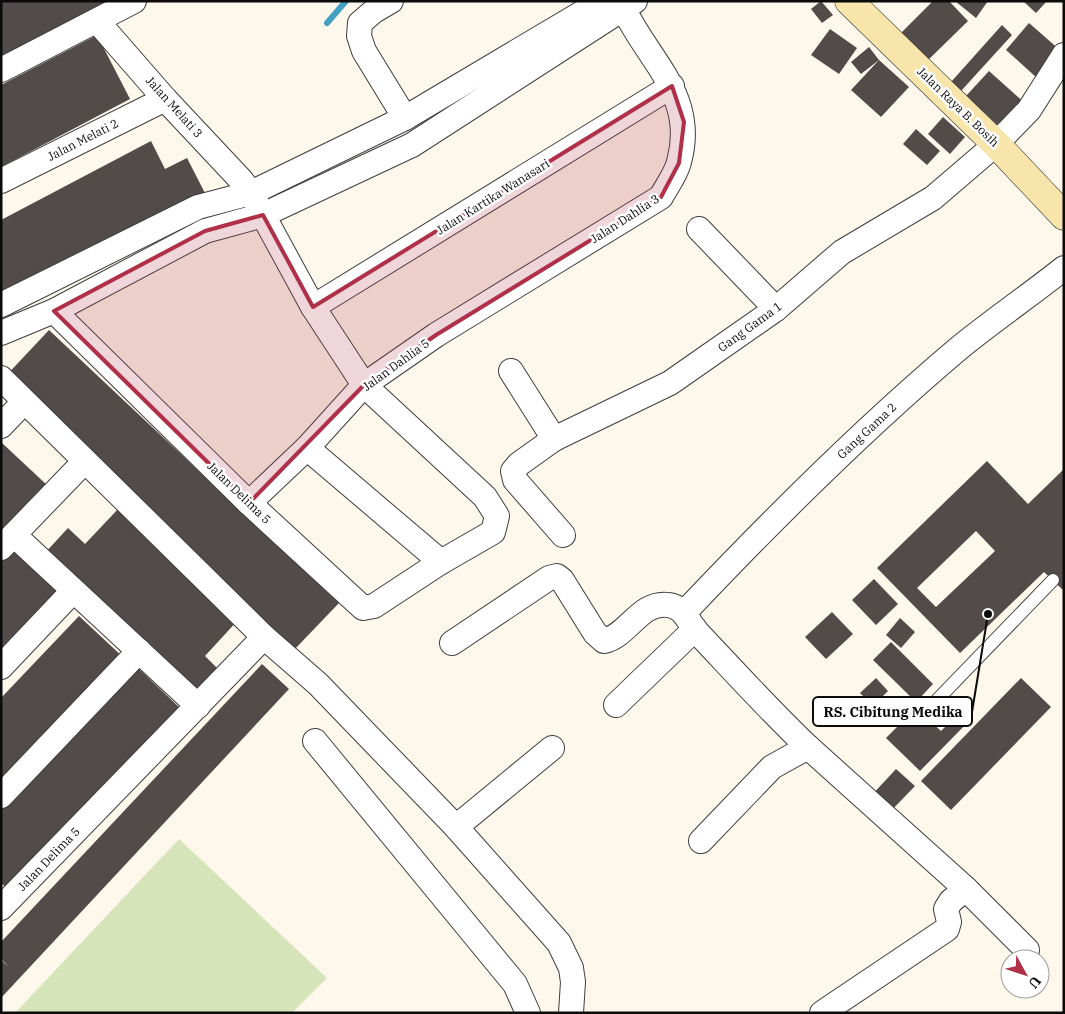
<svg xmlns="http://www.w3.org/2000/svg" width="1065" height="1014" font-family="'IBM Plex Serif',serif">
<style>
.green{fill:#d5e4b9}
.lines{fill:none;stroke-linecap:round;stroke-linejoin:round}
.stream{stroke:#42a0c1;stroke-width:6}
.building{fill:#534b49;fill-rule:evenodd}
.service-casing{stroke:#3e3e3e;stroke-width:14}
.minor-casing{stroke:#3e3e3e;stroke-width:26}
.secondary-casing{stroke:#2d2d2d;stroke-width:29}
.service{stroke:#fff;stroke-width:12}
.minor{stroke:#fff;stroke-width:24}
.secondary{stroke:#f8e5ac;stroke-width:28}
.marked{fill:#af3048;fill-opacity:0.2;stroke:#af3048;stroke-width:4;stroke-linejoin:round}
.labels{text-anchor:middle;stroke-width:5;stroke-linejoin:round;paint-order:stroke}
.street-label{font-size:12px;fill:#0b0b0b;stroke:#fff}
.leader{fill:none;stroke:#0b0b0b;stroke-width:2}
.callout-dot{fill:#0b0b0b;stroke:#fff;stroke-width:2}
.callout{fill:#fff;stroke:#0b0b0b;stroke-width:2}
.callout-label{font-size:14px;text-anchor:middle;font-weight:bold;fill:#0b0b0b}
</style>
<rect width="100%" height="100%" fill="#fdf7ec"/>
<path class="green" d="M179,839L327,978L292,1013H15Z"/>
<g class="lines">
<path class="stream" d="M327,23L346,1"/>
</g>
<g class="building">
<path d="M1,1H108L1,57Z"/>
<path d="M821,1L833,15L822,23L811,9Z"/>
<path d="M933,1H949L968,21L924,64L898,36Z"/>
<path d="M955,1H988L976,18Z"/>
<path d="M1023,1H1047L1036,13Z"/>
<path d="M1029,23L1061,51L1037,78L1006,50Z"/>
<path d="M1002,25L1012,35L961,91L951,82Z"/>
<path d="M830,29L857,48L839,74L811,55Z"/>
<path d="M97,35L130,99L1,167V85Z"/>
<path d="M869,47L879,60L909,87L881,117L851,90L879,60L861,74L851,62Z"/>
<path d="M989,71L1027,105L1003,130L966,96Z"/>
<path d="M943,117L965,137L950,154L928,134Z"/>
<path d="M916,129L940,151L927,165L903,144Z"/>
<path d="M151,141L165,169L187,158L206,195L1,301V220Z"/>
<path d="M49,330L339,603L293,651L3,379Z"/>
<path d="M1,442L48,486L1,535Z"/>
<path d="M987,461L1028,504L1064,469V591L1044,572L960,653L877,568ZM976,531L995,551L936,607L917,588Z"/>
<path d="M120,507L239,619L205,656L221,672L197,698L44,554L68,528L85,544Z"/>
<path d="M14,546L61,590L1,653V560Z"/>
<path d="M874,579L898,604L876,625L852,600Z"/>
<path d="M832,612L853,634L826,659L805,637Z"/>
<path d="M79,616L125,659L1,791V698Z"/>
<path d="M900,618L915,632L901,648L886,635Z"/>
<path d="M891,642L933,684L916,702L873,660Z"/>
<path d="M262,664L289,689L1,998V960L9,967L1,959V942Z"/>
<path d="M136,666L182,710L11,892L1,883V810Z"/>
<path d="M876,678L888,691L873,706L860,693Z"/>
<path d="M1021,678L1051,707L951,810L921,781Z"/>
<path d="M898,696L903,708L879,719L874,707Z"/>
<path d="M916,708L941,731L961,711L970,720L920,771L886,738Z"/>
<path d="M896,769L915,786L888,814L870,797Z"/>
</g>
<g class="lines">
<defs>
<path id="service" d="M937,700L1053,580"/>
<g id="minor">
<path d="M391,1L374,11L360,23L359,36L364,51L405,118"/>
<path d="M1,70L134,1"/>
<path d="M1,181L165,99"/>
<path d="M699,229L776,309"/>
<path d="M1,305L198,207L251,193L405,118L602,1"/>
<path d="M313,307L672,86"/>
<path d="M54,311L249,503L363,608L374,606L441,562L493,532L497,516L485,497L364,385L313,307L251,193L241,180L165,99L97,21"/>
<path d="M1,333L54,311L205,231L263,215L412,145L635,1"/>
<path d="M511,371L554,439L670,383L776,309L842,252L933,198L996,144L1029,110L1064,55"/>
<path d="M1,378L264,637L318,684L456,827L559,943L571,968L573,982L571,1013"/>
<path d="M1,426L24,402"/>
<path d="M554,439L519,464L513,471L515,480L563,535"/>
<path d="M307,448L441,562"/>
<path d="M249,503L307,448L364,385L436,335L661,197C667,186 676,174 679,162C698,93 644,58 620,1"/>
<path d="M14,535L198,706"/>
<path d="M1,548L85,461"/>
<path d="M685,612C772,520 862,430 958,349C992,321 1029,296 1064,268"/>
<path d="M452,643L549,578L557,576L562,580L595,633L604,641C628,636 640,601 668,605C685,607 687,621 697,632C734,671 769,710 808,747L772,767L701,841"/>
<path d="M1,667L73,591"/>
<path d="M616,705L695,629"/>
<path d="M315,741L515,984L528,1013"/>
<path d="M808,747L966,889L1027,950"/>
<path d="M1,796L139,651"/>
<path d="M456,827L552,748"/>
<path d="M1,908L264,637"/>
<path d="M822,1013L947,929L949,922L946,909L951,901L966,889"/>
</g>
<path id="secondary" d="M849,1L996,144L1064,216"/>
</defs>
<use href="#service" class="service-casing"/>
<use href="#minor" class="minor-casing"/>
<use href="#secondary" class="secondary-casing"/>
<use href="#service" class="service"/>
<use href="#minor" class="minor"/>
<use href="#secondary" class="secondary"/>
</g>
<path class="marked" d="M672,86L684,122L679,163L661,197L436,335L364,385L249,503L54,311L205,231L263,215L313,307Z"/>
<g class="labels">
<g class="street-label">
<text transform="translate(174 107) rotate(48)" y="4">Jalan Melati 3</text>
<text transform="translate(958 107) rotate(44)" y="4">Jalan Raya B. Bosih</text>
<text transform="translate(83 140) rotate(-27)" y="4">Jalan Melati 2</text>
<text transform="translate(493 197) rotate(-32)" y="4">Jalan Kartika Wanasari</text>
<text transform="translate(625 219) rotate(-33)" y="4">Jalan Dahlia 3</text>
<text transform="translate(750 327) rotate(-36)" y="4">Gang Gama 1</text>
<text transform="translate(396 365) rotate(-36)" y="4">Jalan Dahlia 5</text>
<text transform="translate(867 431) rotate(-43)" y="4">Gang Gama 2</text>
<text transform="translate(239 493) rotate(44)" y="4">Jalan Delima 5</text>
<text transform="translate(49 859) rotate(-46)" y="4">Jalan Delima 5</text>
</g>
</g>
<path class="leader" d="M988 614L972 712"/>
<circle class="callout-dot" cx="988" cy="614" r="5"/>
<rect class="callout" x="813" y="697" width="159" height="29" rx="5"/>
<g class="callout-label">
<text x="893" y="717">RS. Cibitung Medika</text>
</g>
<rect width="1065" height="1014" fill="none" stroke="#0b0b0b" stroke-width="5"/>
<g transform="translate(1025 974) rotate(130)"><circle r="24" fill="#ffffff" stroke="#9d9d9d"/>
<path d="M0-4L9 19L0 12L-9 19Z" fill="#af3048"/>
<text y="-8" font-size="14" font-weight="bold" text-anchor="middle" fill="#0b0b0b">U</text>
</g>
</svg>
